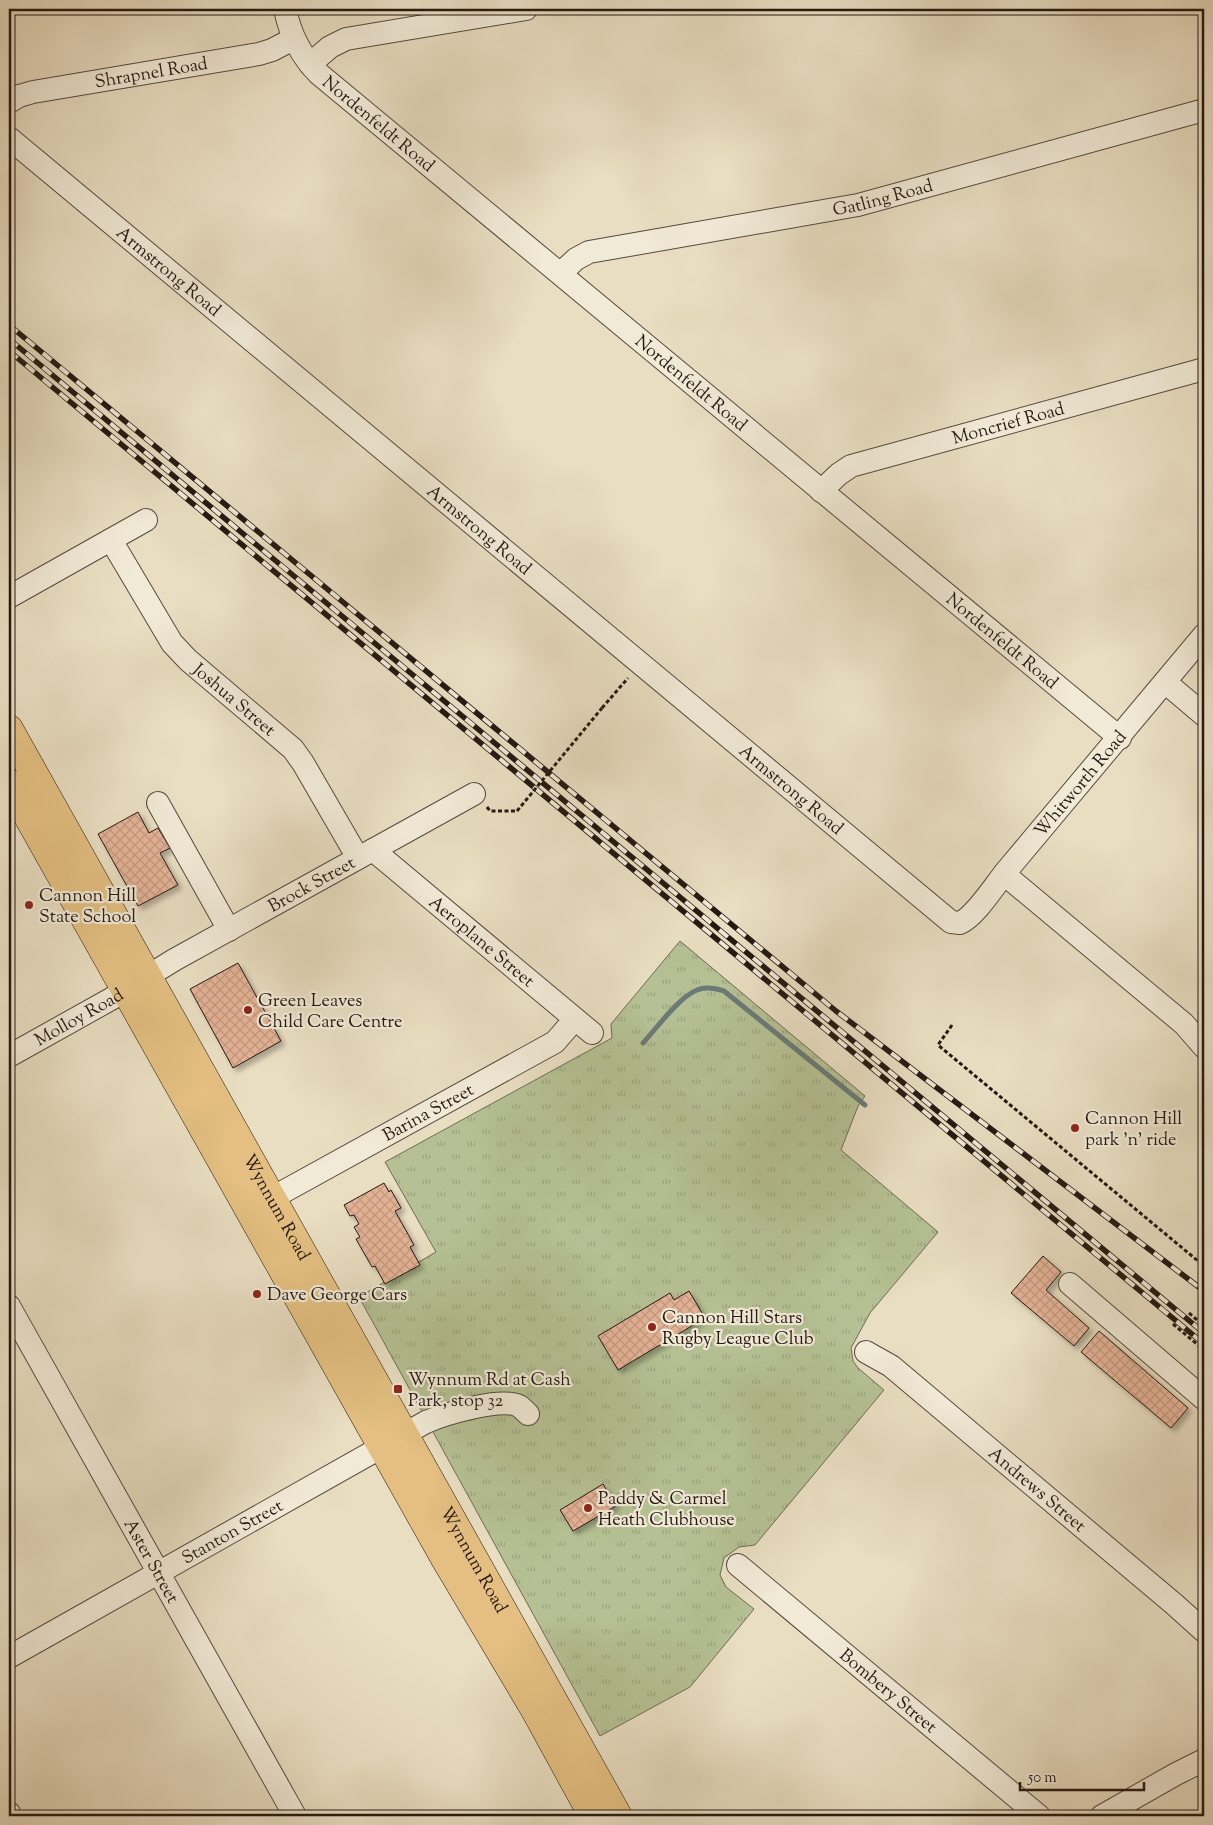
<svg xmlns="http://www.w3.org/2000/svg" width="1213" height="1825" font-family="'Sorts Mill Goudy',serif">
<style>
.park{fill:url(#park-tufts);stroke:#6c6d53}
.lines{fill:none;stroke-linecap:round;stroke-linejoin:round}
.stream{stroke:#6b7a78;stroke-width:5}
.building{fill:url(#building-cross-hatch);stroke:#241912;filter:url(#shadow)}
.minor-casing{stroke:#554a3e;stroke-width:24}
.major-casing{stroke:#241912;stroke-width:29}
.path{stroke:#241912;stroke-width:3;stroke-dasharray:4 2.5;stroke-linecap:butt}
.minor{stroke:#f1ead7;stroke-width:22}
.major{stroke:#e4bf81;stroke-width:28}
.rail-casing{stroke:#241912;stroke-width:5.5}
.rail{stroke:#f1ead7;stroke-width:4;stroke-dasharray:11;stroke-linecap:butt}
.path-bridge{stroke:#241912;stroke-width:3;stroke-dasharray:4 2.5;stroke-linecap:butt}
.poi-dot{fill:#8f2418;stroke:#f1ead7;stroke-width:2}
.labels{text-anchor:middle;stroke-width:4.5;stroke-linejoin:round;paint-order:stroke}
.street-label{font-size:18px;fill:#241912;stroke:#f1ead7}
.poi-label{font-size:18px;fill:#241912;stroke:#f1ead7;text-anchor:start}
</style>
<defs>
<pattern id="park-tufts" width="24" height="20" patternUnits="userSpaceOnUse" patternTransform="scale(1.25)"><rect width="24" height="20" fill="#b5c194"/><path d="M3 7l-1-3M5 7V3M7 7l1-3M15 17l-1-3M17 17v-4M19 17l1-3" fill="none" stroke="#9ca57f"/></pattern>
<pattern id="building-cross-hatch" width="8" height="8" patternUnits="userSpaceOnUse" patternTransform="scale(1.25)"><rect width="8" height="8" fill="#e3b295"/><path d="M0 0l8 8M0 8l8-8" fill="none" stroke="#c3987f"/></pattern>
<filter id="shadow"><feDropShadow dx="4" dy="4" stdDeviation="2.5" flood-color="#0004"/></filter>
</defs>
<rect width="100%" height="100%" fill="#e9dec2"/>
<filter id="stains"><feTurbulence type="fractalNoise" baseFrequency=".004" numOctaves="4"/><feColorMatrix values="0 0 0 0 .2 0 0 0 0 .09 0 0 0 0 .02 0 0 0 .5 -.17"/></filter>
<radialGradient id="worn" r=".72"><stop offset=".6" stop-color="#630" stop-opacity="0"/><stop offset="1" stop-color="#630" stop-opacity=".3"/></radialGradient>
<path class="park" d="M680,941L865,1096L858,1106L841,1150L938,1232L870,1313L851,1348L853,1361L858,1368L884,1390L755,1545L739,1547L724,1558L720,1575L726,1587L754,1609L690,1687L600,1736L359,1297L436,1252L385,1162L612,1038L611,1024Z"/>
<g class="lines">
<path class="stream" d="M643,1043C656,1029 679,997 697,990C706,986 715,988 724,991L865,1105"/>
</g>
<g class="building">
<path d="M138,812L149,833L158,828L170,848L160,853L178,885L138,906L98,834Z"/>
<path d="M238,963L281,1041L233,1068L190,989Z"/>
<path d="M384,1183L389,1192L391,1190L401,1208L395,1211L414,1245L410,1247L420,1265L385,1284L375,1266L372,1267L356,1239L360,1237L354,1227L359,1224L354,1215L350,1216L344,1205Z"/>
<path d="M1043,1256L1061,1272L1046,1290L1089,1328L1074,1346L1011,1293Z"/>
<path d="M689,1291L705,1318L618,1370L598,1336L670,1293L674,1300Z"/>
<path d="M1099,1331L1188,1408L1171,1428L1081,1352Z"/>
<path d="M603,1484L616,1506L573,1531L560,1510Z"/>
</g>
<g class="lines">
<defs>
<g id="minor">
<path id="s1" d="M285,9C290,34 301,56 319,74L1120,738"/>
<path d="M310,64L330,47L346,39L526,9"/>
<path id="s2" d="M9,102L19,96L33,92L259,54L272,50L293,39"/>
<path id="s3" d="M9,138L951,922L960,923C976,916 996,883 1008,869C1074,791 1139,713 1204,635"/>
<path id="s4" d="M561,273L576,259L589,252L858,205L1204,110"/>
<path id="s5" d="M821,491L839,474L851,466L1204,369"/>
<path id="s6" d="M111,540L172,643L188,660L293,749L303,763L358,858"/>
<path d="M9,597L146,520"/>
<path d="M1165,682L1204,715"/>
<path d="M158,803L229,930"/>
<path id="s7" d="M373,850L592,1033"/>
<path d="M1004,874L1184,1024L1204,1047"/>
<path id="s8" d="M9,1056L111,999L174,960L474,794"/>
<path id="s9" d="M272,1198L555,1042L575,1019"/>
<path d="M1070,1284L1204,1399"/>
<path id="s10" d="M9,1306L295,1816"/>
<path id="s11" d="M866,1352L891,1366L1174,1604L1204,1631"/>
<path id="s12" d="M738,1565L1039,1816"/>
<path id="s13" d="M9,1657L426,1422C445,1414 501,1397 519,1406C522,1408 525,1411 528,1414"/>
<path d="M9,1813L10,1816"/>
<path d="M1102,1816L1176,1774L1204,1760"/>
</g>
<g id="major">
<path id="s14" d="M9,729L618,1816"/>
<path d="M9,783L444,1557L535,1710L593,1816"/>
</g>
</defs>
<use href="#minor" class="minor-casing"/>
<use href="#major" class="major-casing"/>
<g class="path">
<path d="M602,708L628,678"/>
<path d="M487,807L490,811H517"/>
<path d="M952,1025L938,1045L1204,1266"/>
<path d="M1189,1313L1204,1326"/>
<path d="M1173,1324L1204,1350"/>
</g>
<use href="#minor" class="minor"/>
<use href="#major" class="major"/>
<defs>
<g id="rail">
<path d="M9,325L836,1011L1204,1291"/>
<path d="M9,339L1204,1333"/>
<path d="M9,351L1204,1344"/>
</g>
</defs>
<use href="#rail" class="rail-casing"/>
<use href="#rail" class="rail"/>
<path class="path-bridge" d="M517,811L602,708"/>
</g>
<g class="poi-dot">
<circle cx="29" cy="905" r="5"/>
<circle cx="248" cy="1010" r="5"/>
<circle cx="1075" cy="1128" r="5"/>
<circle cx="257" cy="1294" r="5"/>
<circle cx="652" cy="1327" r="5"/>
<rect x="393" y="1384" width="10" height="10" rx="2.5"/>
<circle cx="588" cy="1508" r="5"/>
</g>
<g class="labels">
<g class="street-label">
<text dy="6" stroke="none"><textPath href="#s2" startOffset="146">Shrapnel Road</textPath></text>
<text dy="6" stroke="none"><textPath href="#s1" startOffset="152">Nordenfeldt Road</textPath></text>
<text dy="6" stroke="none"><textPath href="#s4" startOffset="334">Gatling Road</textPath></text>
<text dy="6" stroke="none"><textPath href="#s3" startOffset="208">Armstrong Road</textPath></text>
<text dy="6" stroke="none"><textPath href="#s1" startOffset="558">Nordenfeldt Road</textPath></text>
<text dy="6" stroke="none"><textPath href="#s5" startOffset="202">Moncrief Road</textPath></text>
<text dy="6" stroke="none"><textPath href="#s3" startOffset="612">Armstrong Road</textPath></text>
<text dy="6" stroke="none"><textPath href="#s1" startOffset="962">Nordenfeldt Road</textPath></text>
<text dy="6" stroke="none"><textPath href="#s6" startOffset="204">Joshua Street</textPath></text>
<text dy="6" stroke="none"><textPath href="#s3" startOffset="1419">Whitworth Road</textPath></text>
<text dy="6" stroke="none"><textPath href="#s3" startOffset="1018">Armstrong Road</textPath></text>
<text dy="6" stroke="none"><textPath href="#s8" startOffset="348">Brock Street</textPath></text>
<text dy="6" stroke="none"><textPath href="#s7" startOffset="142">Aeroplane Street</textPath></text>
<text dy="6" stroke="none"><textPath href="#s8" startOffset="80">Molloy Road</textPath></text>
<text dy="6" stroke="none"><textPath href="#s9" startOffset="178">Barina Street</textPath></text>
<text dy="6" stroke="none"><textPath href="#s14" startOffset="548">Wynnum Road</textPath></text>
<text dy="6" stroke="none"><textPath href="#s11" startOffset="220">Andrews Street</textPath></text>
<text dy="6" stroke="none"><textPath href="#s13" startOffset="256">Stanton Street</textPath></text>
<text dy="6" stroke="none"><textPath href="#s14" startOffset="952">Wynnum Road</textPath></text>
<text dy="6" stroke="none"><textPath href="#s10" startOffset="292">Aster Street</textPath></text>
<text dy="6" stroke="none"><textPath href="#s12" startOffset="196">Bombery Street</textPath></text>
</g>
<g class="poi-label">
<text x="39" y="901">Cannon Hill<tspan x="39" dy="21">State School</tspan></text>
<text x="258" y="1006">Green Leaves<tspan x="258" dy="21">Child Care Centre</tspan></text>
<text x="1085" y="1124">Cannon Hill<tspan x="1085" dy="21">park 'n' ride</tspan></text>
<text x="267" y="1300">Dave George Cars</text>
<text x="662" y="1323">Cannon Hill Stars<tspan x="662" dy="21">Rugby League Club</tspan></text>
<text x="408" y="1385">Wynnum Rd at Cash<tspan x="408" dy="21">Park, stop 32</tspan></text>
<text x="598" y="1504">Paddy &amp; Carmel<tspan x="598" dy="21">Heath Clubhouse</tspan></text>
</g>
</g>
<rect width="1213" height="1825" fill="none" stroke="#e9dec2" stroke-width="30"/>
<rect x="10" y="10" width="1193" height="1805" fill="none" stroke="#241912" stroke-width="2.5"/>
<rect x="15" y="15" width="1183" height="1795" fill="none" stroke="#241912"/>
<path d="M1020 1782v8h124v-8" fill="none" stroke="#241912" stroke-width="2.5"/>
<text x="1028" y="1782" font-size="15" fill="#241912" stroke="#f1ead7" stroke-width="4" paint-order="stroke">50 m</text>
<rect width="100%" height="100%" filter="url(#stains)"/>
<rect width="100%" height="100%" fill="url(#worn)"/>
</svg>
